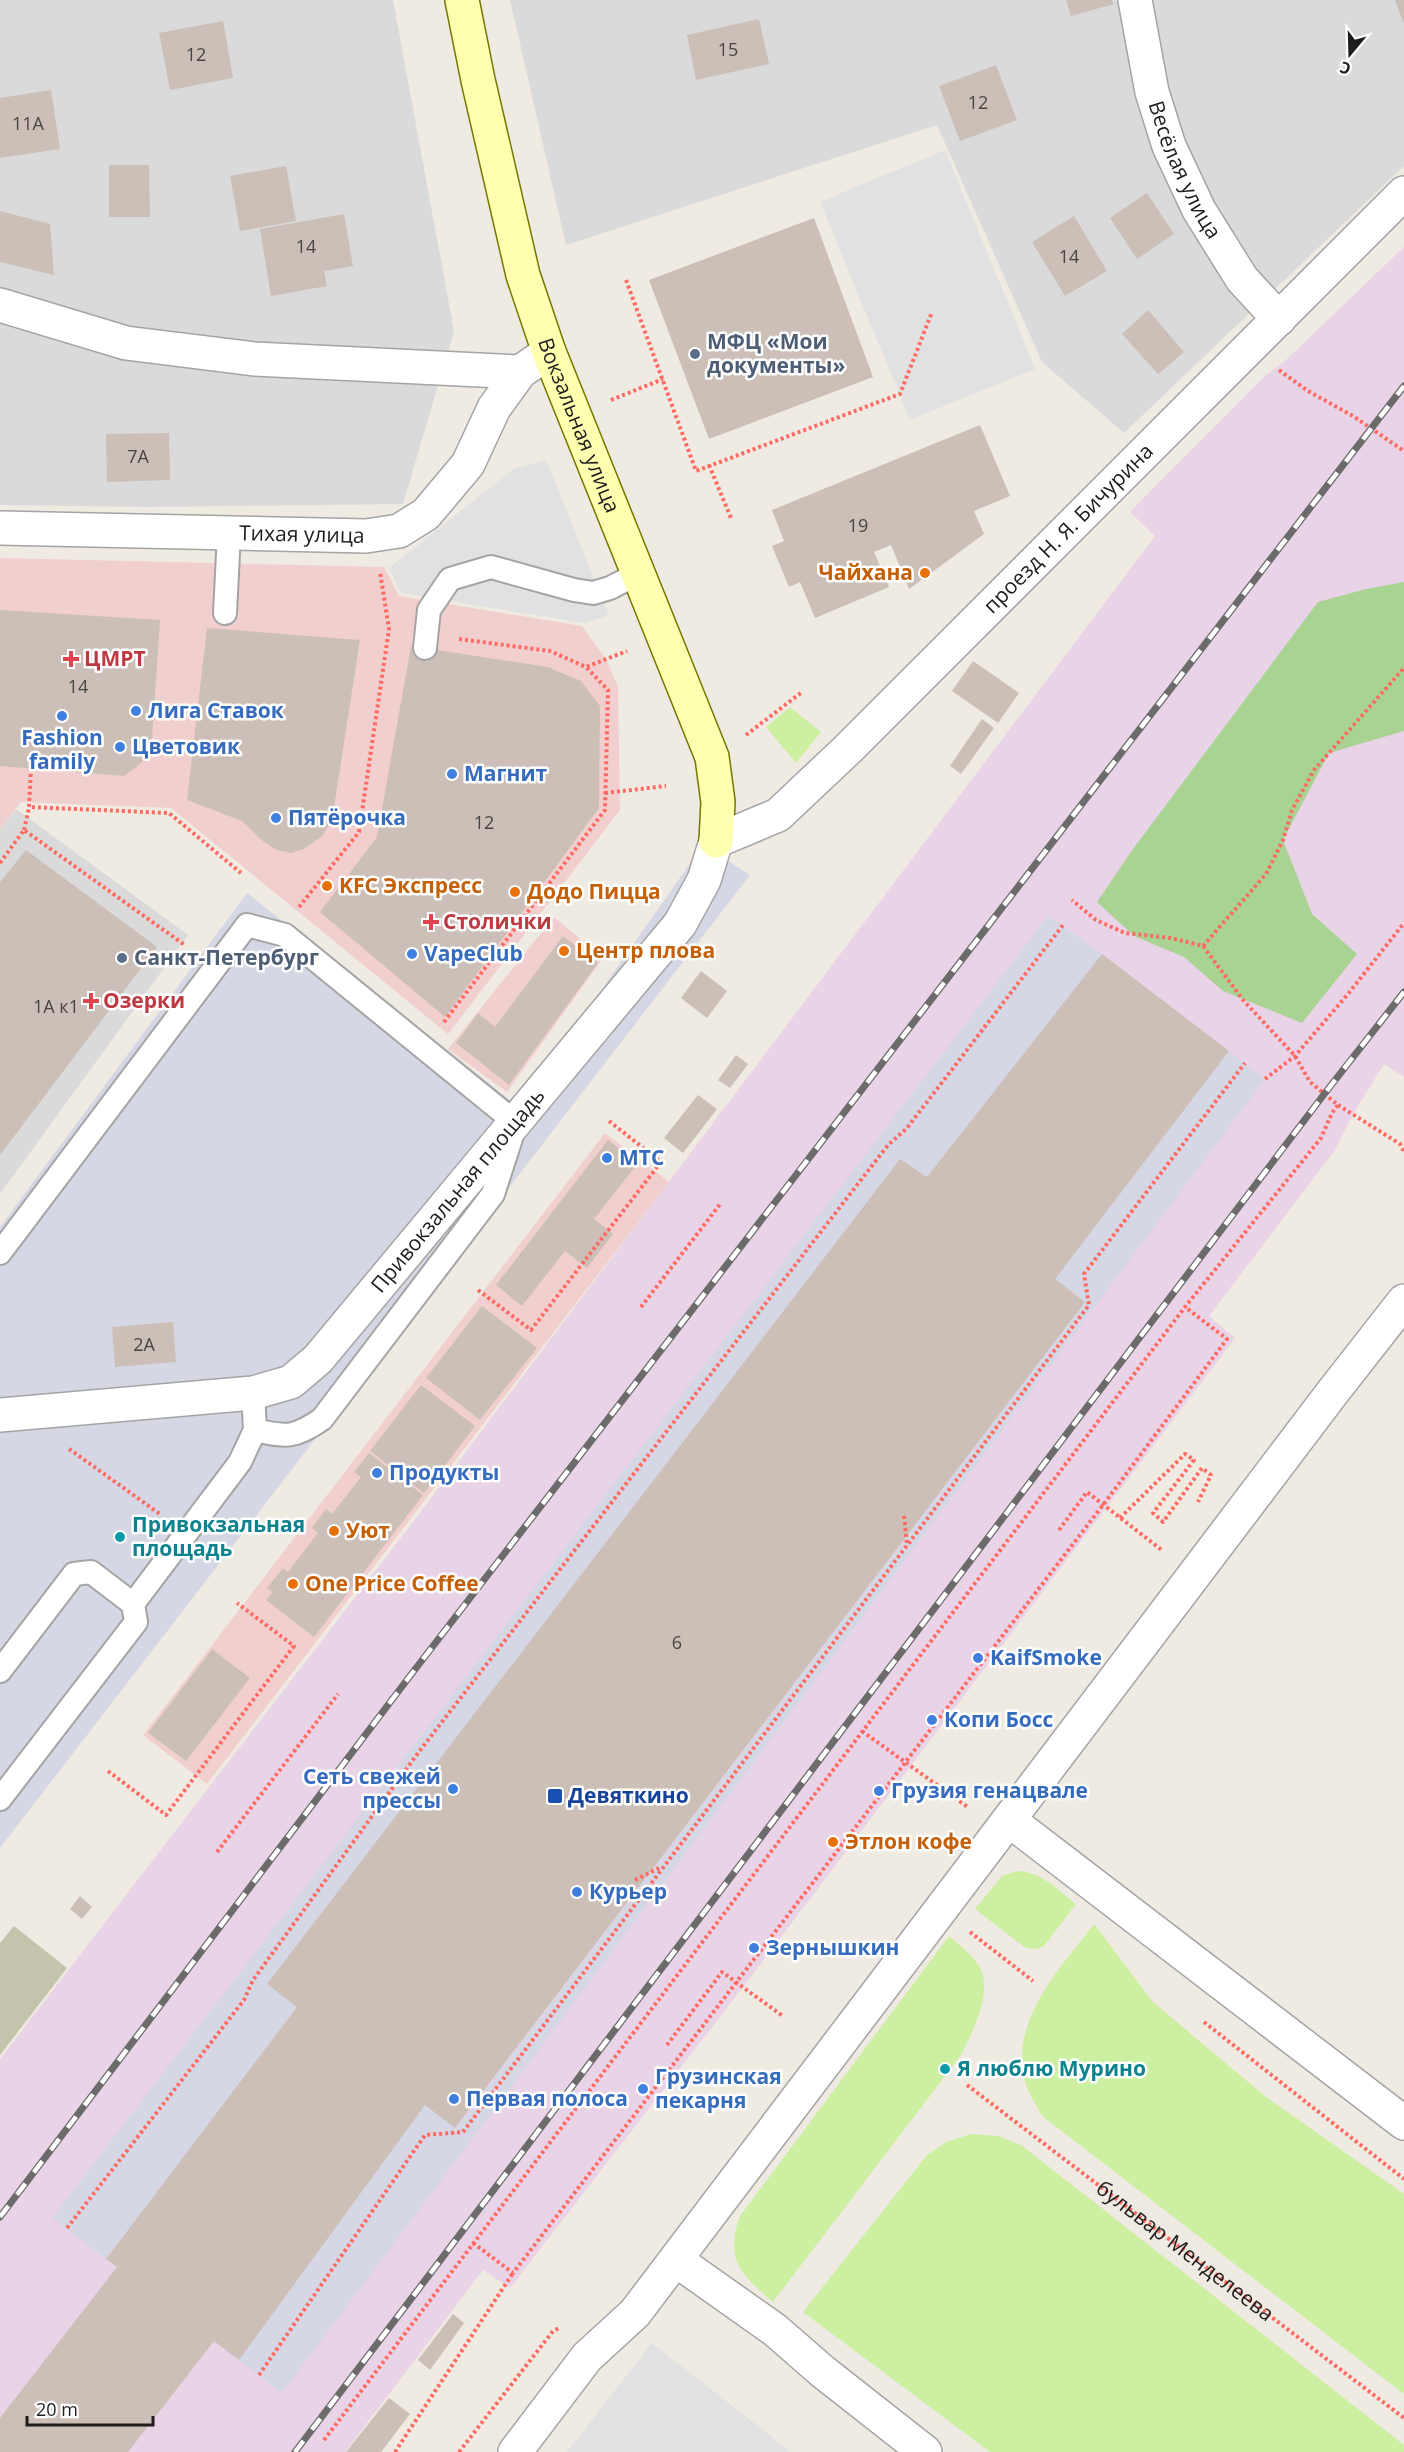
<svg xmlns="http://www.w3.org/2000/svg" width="1404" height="2452" font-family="'Open Sans',sans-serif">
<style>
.residential{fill:#dbdada}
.commercial{fill:#f2cfcf}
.industrial{fill:#e9d3e6}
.construction{fill:#c4c3ac}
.grass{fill:#ccefa2}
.forest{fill:#a9d392}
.parking{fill:#e1e1e1}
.plaza{fill:#d6d7e5}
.building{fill:#cbbfb7}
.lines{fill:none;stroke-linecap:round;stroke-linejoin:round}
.lane-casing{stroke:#a4a4a4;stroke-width:26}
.street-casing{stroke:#a4a4a4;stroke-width:36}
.secondary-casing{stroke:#727800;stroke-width:36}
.path{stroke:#ff6a63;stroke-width:4;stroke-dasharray:3 3;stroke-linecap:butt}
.lane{stroke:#fff;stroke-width:22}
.street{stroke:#fff;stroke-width:33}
.secondary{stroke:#ffffb0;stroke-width:33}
.rail-casing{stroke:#6b6b6b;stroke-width:7}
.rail{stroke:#fff;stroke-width:4.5;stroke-dasharray:14;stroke-linecap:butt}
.service-dot{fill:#5c6f8a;stroke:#fff;stroke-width:2}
.food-dot{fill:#e8710a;stroke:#fff;stroke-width:2}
.health-dot{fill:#e0444e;stroke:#fff;stroke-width:2}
.shop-dot{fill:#3f7fe0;stroke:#fff;stroke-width:2}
.culture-dot{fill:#0f9aa8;stroke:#fff;stroke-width:2}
.transit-dot{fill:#1a4fb4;stroke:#fff;stroke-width:2}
.labels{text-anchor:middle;stroke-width:5;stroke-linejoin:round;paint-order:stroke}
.number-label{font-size:18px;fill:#484644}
.street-label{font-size:21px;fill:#1d1d1d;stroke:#fff}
.service-label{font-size:21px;font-weight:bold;fill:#4e5e75;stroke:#fff;text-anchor:start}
.food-label{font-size:21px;font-weight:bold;fill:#c56008;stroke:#fff;text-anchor:start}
.health-label{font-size:21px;font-weight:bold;fill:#be3a42;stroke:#fff;text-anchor:start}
.shop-label{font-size:21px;font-weight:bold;fill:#366cbe;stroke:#fff;text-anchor:start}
.culture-label{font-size:21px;font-weight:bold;fill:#0d838f;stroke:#fff;text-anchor:start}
.transit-label{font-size:21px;font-weight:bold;fill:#164399;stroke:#fff;text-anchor:start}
</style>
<rect width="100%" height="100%" fill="#efeae2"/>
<g class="residential">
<path d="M0,0H393L454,331L403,504L149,507L0,505Z"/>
<path d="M510,0H1404V166L1124,433L1042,362L937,125L566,245Z"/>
<path d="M16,809L188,935L0,1194V830Z"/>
</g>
<g class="commercial">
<path d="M0,558L384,567L399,596L582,626L606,659L618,687L620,810L448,1034L171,808L21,802L0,829Z"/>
<path d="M554,917L603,958L507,1092L448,1049Z"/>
<path d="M605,1133L669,1182L207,1784L143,1735Z"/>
</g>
<path class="industrial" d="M1404,247V1077L1384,1064L1353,1114L1335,1150L1209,1316L1235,1338L753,1974L510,2288L483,2270L345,2452H0V2059L416,1518L1155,536L1130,512L1264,377L1287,359Z"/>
<path class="construction" d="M14,1926L67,1968L0,2055V1943Z"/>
<g class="grass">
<path d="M790,707L821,732L796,763L766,727Z"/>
<path d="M1016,1871C1042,1872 1056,1888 1076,1904L1044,1946L1036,1949L1026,1948L975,1909L1002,1876Z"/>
<path d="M1094,1924L1153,2002L1266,2097L1404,2194V2394L1042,2116C1036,2104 1027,2091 1024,2078C1011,2019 1061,1967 1094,1924Z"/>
<path d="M949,1936C959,1945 976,1957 981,1970C992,1994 972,2033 961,2055L773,2302C741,2275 724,2259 740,2216Z"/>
<path d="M971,2134L998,2136L1021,2145L1404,2445V2452H990L803,2312L927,2155L946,2142Z"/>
</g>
<path class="forest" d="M1404,582V731L1329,753L1283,840L1312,914L1357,954L1302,1023L1223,991L1184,957L1134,936L1097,902L1133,849L1318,602L1366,589Z"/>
<g class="parking">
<path d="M945,150L1035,369L910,420L820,202Z"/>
<path d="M546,460L609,615L584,623L401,593L389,568L514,469Z"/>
<path d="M652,2343L791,2452H567Z"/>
</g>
<g class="plaza">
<path d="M703,845L750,875L0,1848V1227L247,893L519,1107Z"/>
<path d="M1048,916L1102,954L927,1177L900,1159L267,1984L297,2007L106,2259L52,2218Z"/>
<path d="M1229,1051L1265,1079L282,2393L239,2360L425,2105L456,2128L1085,1302L1055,1279Z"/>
</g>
<g class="building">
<path d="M1066,0H1112L1114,4L1071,16Z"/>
<path d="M1395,0H1404V24Z"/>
<path d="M759,19L769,64L696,80L687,35Z"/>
<path d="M223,21L233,78L170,90L159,33Z"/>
<path d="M996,65L1017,120L960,141L939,86Z"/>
<path d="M51,90L60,149L0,158V98Z"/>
<path d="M109,165H149L150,217H109Z"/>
<path d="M286,166L296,221L240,231L230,176Z"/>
<path d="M1147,193L1174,234L1137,259L1110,218Z"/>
<path d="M0,211L50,224L54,275L0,262Z"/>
<path d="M344,214L353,266L324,271L327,286L271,296L260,229Z"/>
<path d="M1074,216L1107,271L1065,296L1032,242Z"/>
<path d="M814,218L873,377L709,439L649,280Z"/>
<path d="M1148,310L1184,352L1158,374L1122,334Z"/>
<path d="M980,425L1010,496L974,511L984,534L909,589L891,545L874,552L889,587L815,618L800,582L789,587L772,546L784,541L772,510Z"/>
<path d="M169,433L170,480L107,482L106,434Z"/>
<path d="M0,610L160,620L151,755L124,776L0,766Z"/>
<path d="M207,628L360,640L332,820L322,836L304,849L291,853L277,850L264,842L242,821L187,800Z"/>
<path d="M411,646L548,667L581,681L600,706L599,808L445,1017L320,912L377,837Z"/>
<path d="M973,661L1019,693L998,723L952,691Z"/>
<path d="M982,719L994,728L961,774L950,766Z"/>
<path d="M26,850L157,947L0,1155V882Z"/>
<path d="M563,936L598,963L509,1085L456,1043L478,1013L495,1027Z"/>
<path d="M1102,954L1229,1051L1055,1279L1085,1302L455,2128L425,2105L239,2360L214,2341L128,2452H0V2418L117,2267L106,2259L297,2007L267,1984L900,1159L927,1177Z"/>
<path d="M701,971L727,991L707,1018L681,998Z"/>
<path d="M736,1055L748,1064L730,1088L718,1080Z"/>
<path d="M698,1095L717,1109L683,1153L664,1138Z"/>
<path d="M608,1140L638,1163L594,1219L613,1234L587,1268L565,1251L522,1306L496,1285Z"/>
<path d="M482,1306L537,1348L480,1420L426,1378Z"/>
<path d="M173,1322L176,1362L115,1367L112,1327Z"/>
<path d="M421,1385L475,1426L424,1493L370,1451Z"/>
<path d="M369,1453L423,1495L314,1637L266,1600L273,1592L267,1588L283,1568L288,1572L318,1533L312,1528L326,1509L332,1514L361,1477L354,1472Z"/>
<path d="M212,1649L250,1678L186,1761L148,1733Z"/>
<path d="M80,1896L92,1907L82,1919L70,1909Z"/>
<path d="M453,2314L464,2323L430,2370L418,2360Z"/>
<path d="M389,2398L410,2414L381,2452H346Z"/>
</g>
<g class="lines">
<defs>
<g id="lane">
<path d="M225,613L229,533"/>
<path d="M425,648L429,610L450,579L491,567L574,590L593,593L610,588L639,573"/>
<path d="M0,1253L247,925L285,935L516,1123L493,1194L322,1419C296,1437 287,1438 255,1430"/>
<path d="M133,1604L240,1462L255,1430L253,1393"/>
<path d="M0,1671L74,1574L91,1572L133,1604L136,1622L0,1799"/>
</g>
<g id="street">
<path id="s2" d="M1135,0L1152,92L1169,146L1199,210L1242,279L1279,319"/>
<path d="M0,305L126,343L254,359L520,372"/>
<path id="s3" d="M0,528L366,536L399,531L426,514L468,464L494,408L520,372L549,352"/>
<path id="s4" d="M0,1415L253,1393L291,1382L318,1359L680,924L704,880L716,841L778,815L848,749L1404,193"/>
<path d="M1009,1820L1404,2123"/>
<path d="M676,2260L775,2330L822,2371L925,2452"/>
<path d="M515,2452L587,2357L635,2313L1332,1393L1404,1301"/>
</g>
<g id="secondary">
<path id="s5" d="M462,0L478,80L523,275L549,352L712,757L718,802L716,841"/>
</g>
</defs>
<use href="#lane" class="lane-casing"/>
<use href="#street" class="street-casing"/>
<use href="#secondary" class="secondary-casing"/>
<g class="path">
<path d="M626,280L696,471L900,394L932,312"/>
<path d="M1279,370L1308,391L1353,416L1404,451"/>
<path d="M611,400L663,379"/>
<path d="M709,465L731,518"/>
<path d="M459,639L550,651L586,667L627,651"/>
<path d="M746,735L802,692"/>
<path d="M31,768L29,807L169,813L241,873"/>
<path d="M605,793L666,786"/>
<path d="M24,830L29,808"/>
<path d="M0,863L24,830L186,946"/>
<path d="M299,907L359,832L389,629L380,572"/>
<path d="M1203,946L1266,874L1283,840L1292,810L1314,770L1404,668"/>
<path d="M444,1022L605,810L608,690L586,667"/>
<path d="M1265,1079L1295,1056L1348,994L1404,923"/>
<path d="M1338,1105L1400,1144L1404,1152"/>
<path d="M478,1290L531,1330L661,1162L609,1121"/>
<path d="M641,1307L721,1203"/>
<path d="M69,1449L160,1514"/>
<path d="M904,1516L907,1544"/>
<path d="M1120,1518L1185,1454L1194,1460L1153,1513L1163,1522L1202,1468L1211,1475L1198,1502"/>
<path d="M1059,1530L1087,1492L1163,1551"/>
<path d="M862,1731L969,1808"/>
<path d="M108,1771L166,1815L294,1646L237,1603"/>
<path d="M217,1852L338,1694"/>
<path d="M635,1880L661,1867"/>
<path d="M970,1932L1033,1981"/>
<path d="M1204,2022L1404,2179"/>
<path d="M667,2045L722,1972L784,2017"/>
<path id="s1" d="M967,2085L1404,2418"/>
<path d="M67,2228L244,2000L253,1980L418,1753L888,1145L907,1128L1063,925"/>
<path d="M473,2243L513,2273L1103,1505L1227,1339L1185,1307"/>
<path d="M259,2375L425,2135L463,2132L1089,1305L1084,1274L1245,1063"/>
<path d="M324,2440L1185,1307L1321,1138L1332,1113L1338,1105L1310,1082L1295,1056L1243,1000L1203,946L1171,938L1125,933L1096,920L1072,900"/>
<path d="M395,2452L513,2273"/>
<path d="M459,2452L553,2331L559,2328"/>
</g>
<use href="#lane" class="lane"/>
<use href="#street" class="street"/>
<use href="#secondary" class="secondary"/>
<defs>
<g id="rail">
<path d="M0,2217L413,1672L1404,386"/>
<path d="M295,2452L1325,1093L1404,992"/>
</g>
</defs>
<use href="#rail" class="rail-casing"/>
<use href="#rail" class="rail"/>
</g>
<g class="service-dot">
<circle cx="695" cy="354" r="6"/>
<circle cx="122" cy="958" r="6"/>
</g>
<g class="food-dot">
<circle cx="925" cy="573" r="6"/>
<circle cx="327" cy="886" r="6"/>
<circle cx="515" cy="892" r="6"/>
<circle cx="564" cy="951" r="6"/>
<circle cx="334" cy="1531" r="6"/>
<circle cx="293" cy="1584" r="6"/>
<circle cx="833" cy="1842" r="6"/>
</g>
<g class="health-dot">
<path d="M68 650h6v6h6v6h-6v6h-6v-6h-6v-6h6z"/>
<path d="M428 913h6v6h6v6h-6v6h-6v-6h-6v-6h6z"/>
<path d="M88 992h6v6h6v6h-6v6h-6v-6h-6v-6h6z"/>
</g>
<g class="shop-dot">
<circle cx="136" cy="711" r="6"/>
<circle cx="62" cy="716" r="6"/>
<circle cx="120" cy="747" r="6"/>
<circle cx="452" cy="774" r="6"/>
<circle cx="276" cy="818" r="6"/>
<circle cx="412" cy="954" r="6"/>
<circle cx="607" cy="1158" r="6"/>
<circle cx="377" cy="1473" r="6"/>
<circle cx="978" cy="1658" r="6"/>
<circle cx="932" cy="1720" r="6"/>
<circle cx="453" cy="1789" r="6"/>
<circle cx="879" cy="1791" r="6"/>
<circle cx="577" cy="1892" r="6"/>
<circle cx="754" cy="1948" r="6"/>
<circle cx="643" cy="2089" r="6"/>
<circle cx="454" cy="2099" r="6"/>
</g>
<g class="culture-dot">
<circle cx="120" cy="1537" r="6"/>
<circle cx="945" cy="2069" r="6"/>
</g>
<rect class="transit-dot" x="547" y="1788" width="16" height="16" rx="3"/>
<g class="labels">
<g class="number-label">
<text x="728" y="56">15</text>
<text x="196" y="61">12</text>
<text x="978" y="109">12</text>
<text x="28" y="130">11А</text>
<text x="306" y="253">14</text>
<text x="1069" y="263">14</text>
<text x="138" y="463">7А</text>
<text x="858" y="532">19</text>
<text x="78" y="693">14</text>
<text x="484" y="829">12</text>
<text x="56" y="1013">1А к1</text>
<text x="144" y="1351">2A</text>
<text x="677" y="1649">6</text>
</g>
<g class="street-label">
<text dy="7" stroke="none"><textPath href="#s2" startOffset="178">Весёлая улица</textPath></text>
<text dy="7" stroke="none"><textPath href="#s5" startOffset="442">Вокзальная улица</textPath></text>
<text dy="7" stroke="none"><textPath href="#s4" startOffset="1461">проезд Н. Я. Бичурина</textPath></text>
<text dy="7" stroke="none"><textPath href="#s3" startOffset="302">Тихая улица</textPath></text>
<text dy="7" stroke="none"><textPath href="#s4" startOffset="548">Привокзальная площадь</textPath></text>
<text dy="7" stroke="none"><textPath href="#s1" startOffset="274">бульвар Менделеева</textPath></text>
</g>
<g class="service-label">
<text x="707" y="349">МФЦ «Мои<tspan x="707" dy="24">документы»</tspan></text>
<text x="134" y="965">Санкт-Петербург</text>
</g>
<g class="food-label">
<text x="913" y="580" text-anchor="end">Чайхана</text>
<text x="339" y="893">KFC Экспресс</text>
<text x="527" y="899">Додо Пицца</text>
<text x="576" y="958">Центр плова</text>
<text x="346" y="1538">Уют</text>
<text x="305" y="1591">One Price Coffee</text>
<text x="845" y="1849">Этлон кофе</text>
</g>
<g class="health-label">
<text x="84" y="666">ЦМРТ</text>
<text x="443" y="929">Столички</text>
<text x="103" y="1008">Озерки</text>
</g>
<g class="shop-label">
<text x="148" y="718">Лига Ставок</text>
<text x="62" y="745" text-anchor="middle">Fashion<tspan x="62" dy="24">family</tspan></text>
<text x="132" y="754">Цветовик</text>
<text x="464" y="781">Магнит</text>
<text x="288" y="825">Пятёрочка</text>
<text x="424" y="961">VapeClub</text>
<text x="619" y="1165">МТС</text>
<text x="389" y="1480">Продукты</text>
<text x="990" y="1665">KaifSmoke</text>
<text x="944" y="1727">Копи Босс</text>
<text x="441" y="1784" text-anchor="end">Сеть свежей<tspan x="441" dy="24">прессы</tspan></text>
<text x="891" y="1798">Грузия генацвале</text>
<text x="589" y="1899">Курьер</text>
<text x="766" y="1955">Зернышкин</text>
<text x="655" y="2084">Грузинская<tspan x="655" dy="24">пекарня</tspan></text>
<text x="466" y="2106">Первая полоса</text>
</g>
<g class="culture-label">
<text x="132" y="1532">Привокзальная<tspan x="132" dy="24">площадь</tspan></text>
<text x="957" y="2076">Я люблю Мурино</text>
</g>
<g class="transit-label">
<text x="568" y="1803">Девяткино</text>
</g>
</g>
<g transform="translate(1350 54) rotate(199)" stroke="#ffffff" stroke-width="4.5" paint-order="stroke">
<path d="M0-4.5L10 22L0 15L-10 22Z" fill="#1d1d1d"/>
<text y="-9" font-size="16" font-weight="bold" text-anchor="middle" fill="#1d1d1d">С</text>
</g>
<path d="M27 2416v9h126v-9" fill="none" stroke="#1d1d1d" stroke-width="3"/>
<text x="36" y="2416" font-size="18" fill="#1d1d1d" stroke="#ffffff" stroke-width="4.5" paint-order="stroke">20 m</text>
</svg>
